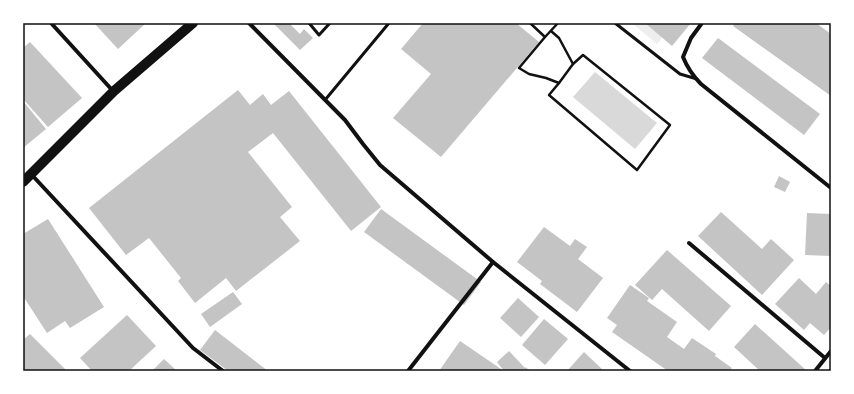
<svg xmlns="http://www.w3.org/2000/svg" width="854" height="394" font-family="'Source Sans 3',sans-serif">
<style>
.green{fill:#eee}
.water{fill:#d9d9d9}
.building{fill:#c4c4c4}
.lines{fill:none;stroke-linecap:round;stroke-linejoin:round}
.path{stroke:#111;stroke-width:2.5}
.service{stroke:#111;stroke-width:3}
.minor{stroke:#111;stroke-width:4}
.primary{stroke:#111;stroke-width:10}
.neatline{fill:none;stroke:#111;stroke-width:1.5}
</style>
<rect width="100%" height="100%" fill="#fff"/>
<path class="green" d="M632,23H674L657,44Z"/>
<path class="water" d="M595,72L657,123L635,149L573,97Z"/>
<g class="building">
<path d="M94,23H146L118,49Z"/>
<path d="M273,23H289L300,34L304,29L313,38L300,50Z"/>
<path d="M423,23H516L539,42L441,157L393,118L431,74L401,49Z"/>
<path d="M645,23H691L672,46Z"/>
<path d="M735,23H816L831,34V96L733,26Z"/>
<path d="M718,38L820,114L804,135L702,58Z"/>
<path d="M30,42L82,98L48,127L23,99V48Z"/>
<path d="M238,90L250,105L263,94L271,105L289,91L381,207L351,231L273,133L248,152L292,207L280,217L300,241L236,291L226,278L195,303L178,281L181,278L149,238L126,255L89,208Z"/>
<path d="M23,101L46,129L23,148Z"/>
<path d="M779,176L790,182L785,192L774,187Z"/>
<path d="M381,209L481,282L464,305L364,232Z"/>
<path d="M721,212L762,249L771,239L794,260L762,295L698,236Z"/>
<path d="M807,213L831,214V256L805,255Z"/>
<path d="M48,219L104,307L70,328L65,321L47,333L23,296V234Z"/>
<path d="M544,227L570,246L575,239L587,247L578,259L603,278L577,312L540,284L542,281L517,262Z"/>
<path d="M667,250L731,306L709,331L662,289L652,300L635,285Z"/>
<path d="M799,278L816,294L826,282L831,286V327L824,335L810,323L804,330L775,304Z"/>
<path d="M630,285L649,298L647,301L677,322L667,337L684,349L692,338L716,354L715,356L732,368L729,371H668L612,332L617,325L607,318Z"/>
<path d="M233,292L242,304L210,327L201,314Z"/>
<path d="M518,298L539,317L521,337L500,318Z"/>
<path d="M127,315L156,346L129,371H92L80,358Z"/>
<path d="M544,319L568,339L545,365L522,345Z"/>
<path d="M755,324L807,371H760L734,347Z"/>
<path d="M215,330L268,371H228L200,350Z"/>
<path d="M30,334L67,371H23V340Z"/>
<path d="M460,341L504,371L497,362L509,351L525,368V367L531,371H523L524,369L522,371H439Z"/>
<path d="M584,352L604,371H567Z"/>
<path d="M164,359L177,371H152Z"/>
</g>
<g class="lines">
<g class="path">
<path d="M530,23L545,37L558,23"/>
<path d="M545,37L519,68L529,74L546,78L559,83L573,64L559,38L551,31"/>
<path d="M559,83L549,95L637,170L670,125L583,55L573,64"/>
</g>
<g class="service">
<path d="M309,23L319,35L330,23"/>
<path d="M615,23L680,74L697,79"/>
<path d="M325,100L389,23"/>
</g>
<g class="minor">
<path d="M51,23L113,91"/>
<path d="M249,23L345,120L363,144L380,165L493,262L630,371"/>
<path d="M702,23L691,38L683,57C687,67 693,76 701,84L831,188"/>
<path d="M31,174L193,348L223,371"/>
<path d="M689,243L825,358"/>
<path d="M408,371L493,262"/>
<path d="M815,371L831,351"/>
</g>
<path class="primary" d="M23,182L114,91L193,23"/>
</g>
<rect width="854" height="394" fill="none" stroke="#ffffff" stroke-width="48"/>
<rect x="24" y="24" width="806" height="346" class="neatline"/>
</svg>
